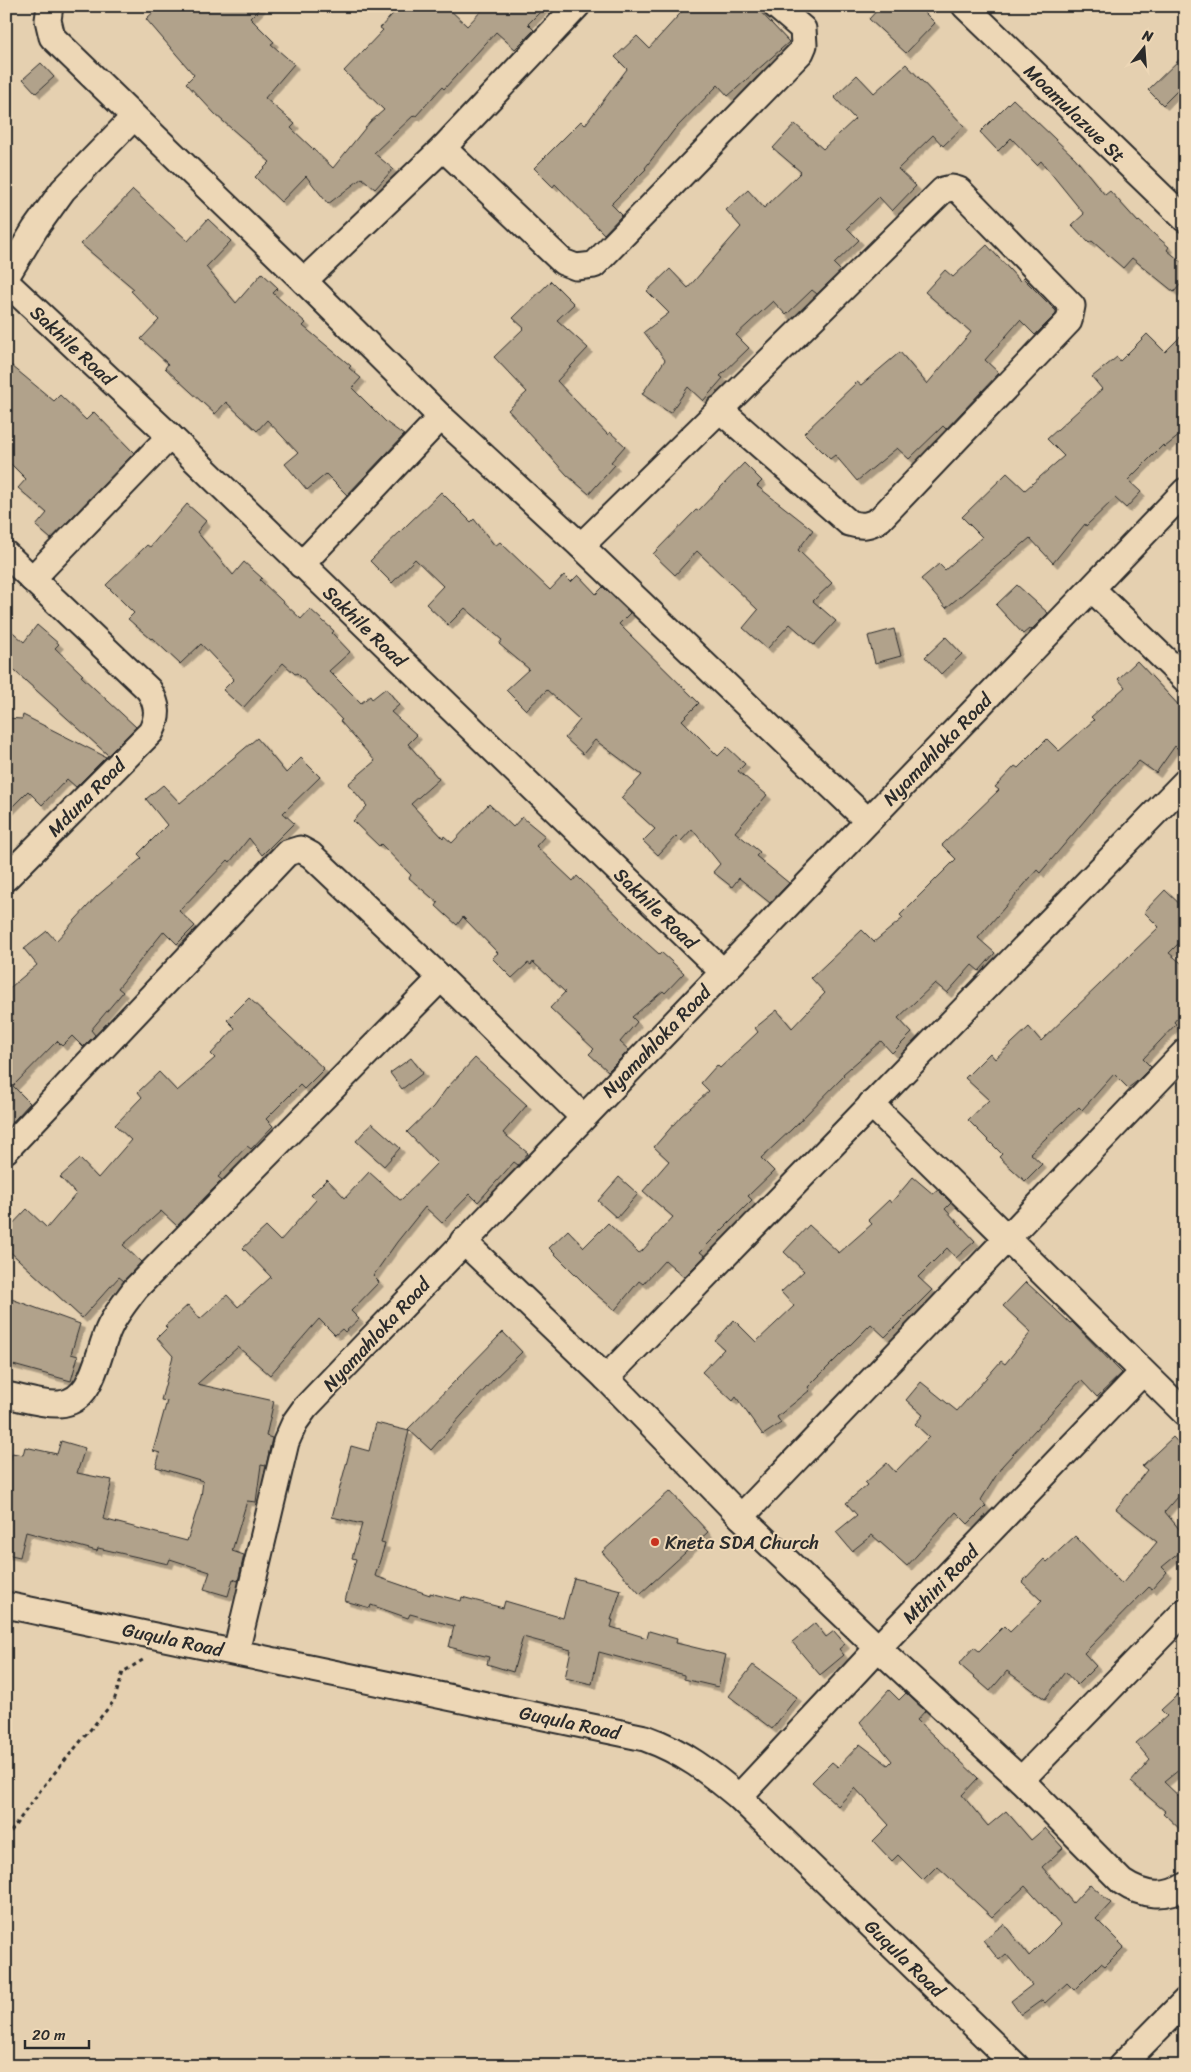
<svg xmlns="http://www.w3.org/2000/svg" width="1191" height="2072" font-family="Sriracha,sans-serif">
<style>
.building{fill:#b1a28b;stroke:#2b2b2b;filter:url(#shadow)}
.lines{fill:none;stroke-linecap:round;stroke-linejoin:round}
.minor-casing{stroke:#2b2b2b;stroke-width:29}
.path{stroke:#2b2b2b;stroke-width:3;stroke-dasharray:4 4;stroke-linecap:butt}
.minor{stroke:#edd7b6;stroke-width:25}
.poi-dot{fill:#c8321e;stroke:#edd7b6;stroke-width:2}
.labels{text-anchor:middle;stroke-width:4;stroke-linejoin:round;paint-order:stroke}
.street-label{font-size:19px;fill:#2b2b2b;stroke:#edd7b6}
.poi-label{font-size:19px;fill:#2b2b2b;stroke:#edd7b6;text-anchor:start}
</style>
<defs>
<filter id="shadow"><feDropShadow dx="4.5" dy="4.5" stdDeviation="0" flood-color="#0004"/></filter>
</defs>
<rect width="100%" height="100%" fill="#e5d0b0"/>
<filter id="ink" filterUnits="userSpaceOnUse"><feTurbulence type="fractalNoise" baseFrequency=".02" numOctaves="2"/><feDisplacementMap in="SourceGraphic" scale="10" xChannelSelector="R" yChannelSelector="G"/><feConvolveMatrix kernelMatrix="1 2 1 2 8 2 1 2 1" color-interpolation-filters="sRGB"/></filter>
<g filter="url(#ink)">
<g class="building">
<path d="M160,6H262L250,18L274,42L271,44L294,64L265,98L295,124L291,128L333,168L370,122L384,110L344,71L383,30L380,28L400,6H446L467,26L486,6H546L528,24L534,30L515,49L496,32L444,89L442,87L416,116L414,115L374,153L393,169L375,189L362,178L328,204L306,176L281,202L255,177L270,162L216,115L186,83L194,75L146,19Z"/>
<path d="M687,6H755L789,42L728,96L718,85L674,130L645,168L646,169L611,204L622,215L604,234L555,184L553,187L534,168L581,121L585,125L627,69L615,57L637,36L649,48Z"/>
<path d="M881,6H918L935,23L906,53L869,19Z"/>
<path d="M1185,54V83L1163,105L1148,90Z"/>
<path d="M41,63L54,77L36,93L23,79Z"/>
<path d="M906,64L964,126L943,146L933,135L898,169L916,186L892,211L879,197L847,228L859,240L834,264L841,271L817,294L812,290L786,315L773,301L736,335L749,348L720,376L723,378L703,401L688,387L670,413L642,394L665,360L644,332L669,313L647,291L670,269L688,288L741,227L726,210L748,190L764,208L801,172L773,148L795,124L823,149L855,119L834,97L857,75L874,93Z"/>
<path d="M1013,99L1075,158L1105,195L1110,191L1138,222L1139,221L1169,247L1167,250L1185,265V279L1174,292L1132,258L1123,268L1092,241L1089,243L1072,225L1084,214L1041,161L1037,165L1011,138L998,151L980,132Z"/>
<path d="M133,190L188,241L208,219L231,241L206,267L236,303L262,273L278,288L273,293L306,323L303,326L351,366L349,368L361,378L352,388L386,422L404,435L347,495L326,474L307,490L285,464L298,453L267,420L257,431L226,402L215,414L165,368L168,364L141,339L159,320L131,291L134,289L81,244Z"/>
<path d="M987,245L1020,281L1023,278L1056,311V314L1035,335L1020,320L985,360L999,373L946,429L943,426L909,459L897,448L857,481L835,455L830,459L804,433L857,382L861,385L900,352L927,384L971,332L925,292L945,270L953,277Z"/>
<path d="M551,281L574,304L557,320L588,348L557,381L608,435L610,432L625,446L611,462L615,465L589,494L567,475L508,410L527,392L494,357L524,328L513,318Z"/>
<path d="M1185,332V431L1165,447L1163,445L1128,480L1141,492L1126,508L1115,498L1086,526L1085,524L1053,563L1030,538L946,608L921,579L939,564L945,570L982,537L962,517L1007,473L1025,490L1064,456L1047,439L1102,389L1092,377L1117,357L1120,361L1147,334L1165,352Z"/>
<path d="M6,361L54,401L60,395L86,420L94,412L134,453L51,539L36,526L47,513L18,488L26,479L6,459Z"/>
<path d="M744,463L762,481L757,486L813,530L798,550L832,583L813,601L836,621L814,645L790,624L767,649L743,628L758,610L697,551L675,575L653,554L696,510L698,511Z"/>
<path d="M441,492L471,522L474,519L495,546L500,542L550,590L564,575L571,582L578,575L596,594L603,587L630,613L619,624L699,703L682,720L718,756L727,747L745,764L738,771L767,795L735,832L760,852L756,856L789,883L770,903L739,878L732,887L713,872L720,864L692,829L681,841L676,836L658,855L643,841L655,829L621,798L642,775L595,740L583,754L565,738L580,720L547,690L526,710L506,690L529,669L499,644L502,640L465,608L448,625L426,604L443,586L415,559L392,583L370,561Z"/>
<path d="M187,504L206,521L197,532L233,575L244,562L262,578L260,580L301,619L310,609L334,631L332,633L350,652L329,671L361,703L370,696L372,699L386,688L399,705L391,712L417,735L408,744L439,779L411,804L443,838L444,836L452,843L489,804L513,827L522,817L545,836L536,846L573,881L577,876L629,927L659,954L661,952L684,973L665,993L663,991L632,1017L637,1022L620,1042L629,1050L608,1071L589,1054L594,1049L550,1008L565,992L533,962L531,965L528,963L512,978L492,958L498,953L463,917L457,925L436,906L438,903L409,878L411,875L381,844L379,846L353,821L367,806L348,784L375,761L340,721L342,720L297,673L295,674L283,663L243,708L223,690L234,679L201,644L180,664L152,638L151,639L128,619L134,613L106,585L147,545L150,547Z"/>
<path d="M1017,585L1048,613L1031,630L1029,629L1023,634L996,605Z"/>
<path d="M37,625L59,644L55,648L83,675L81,676L136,727L108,755L6,663V626L24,642Z"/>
<path d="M894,629L901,656L875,663L868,636Z"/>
<path d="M946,637L962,654L941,674L925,657Z"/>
<path d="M1137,661L1185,712V756L1175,746L1156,773L1139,761L1102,800L1040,873L1037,870L978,938L995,953L979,971L972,965L947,993L935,983L898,1018L912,1033L892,1053L881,1041L843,1074L844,1076L792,1129L761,1158L774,1171L748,1196L752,1200L700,1252L705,1256L684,1277L665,1260L643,1284L639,1281L615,1310L592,1291L549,1248L568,1230L584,1247L608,1223L639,1253L642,1251L673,1217L643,1191L669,1161L654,1147L681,1116L709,1091L701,1083L717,1065L720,1068L758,1032L755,1028L777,1010L792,1028L825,993L811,978L862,930L874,942L903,918L900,915L956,859L942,845L999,790L995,787L1015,766L1018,768L1047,739L1059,751L1094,720L1091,717L1125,687L1118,679Z"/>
<path d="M23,715L106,757L76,787L67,779L42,805L28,791L6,813V718L22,719Z"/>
<path d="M257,738L286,773L301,758L320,777L283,813L294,823L262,855L249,838L230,862L228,860L179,911L195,926L177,944L164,931L118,988L123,992L91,1030L95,1035L83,1047L72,1036L62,1046L57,1041L13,1086L30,1103L6,1129V991L37,965L24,949L47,931L56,941L97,896L142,858L138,854L167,825L146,799L163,785L180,803Z"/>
<path d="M1165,890L1185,909V937L1169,953L1185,966V1008L1174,1022L1176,1024L1143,1059L1151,1067L1136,1082L1128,1088L1114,1074L1082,1110L1079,1107L1030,1153L1042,1164L1025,1181L999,1157L1002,1154L968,1120L989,1100L965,1078L990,1053L995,1059L1029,1027L1041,1041L1159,927L1144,912Z"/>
<path d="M249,998L324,1069L304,1089L300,1085L266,1119L273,1126L251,1149L247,1146L218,1177L222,1180L177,1226L161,1211L123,1245L141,1262L124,1281L119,1277L82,1318L6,1248V1231L27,1209L47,1228L76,1194L60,1177L80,1159L98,1178L131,1140L115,1125L142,1097L138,1092L159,1072L177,1091L215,1058L211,1054L235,1028L227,1020Z"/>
<path d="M411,1058L423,1073L402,1089L390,1073Z"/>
<path d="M475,1058L527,1105L503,1133L528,1153L518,1165L514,1162L478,1202L470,1194L442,1223L425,1207L397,1242L373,1276L379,1282L351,1311L359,1319L345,1332L342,1329L335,1335L319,1319L270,1375L238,1347L197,1384L274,1401L266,1436L272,1438L266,1466L261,1465L256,1502L247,1501L232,1551L244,1555L238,1581L233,1579L228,1596L204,1589L210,1572L170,1559L168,1564L98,1548L97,1551L26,1532L20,1557L6,1554V1484L12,1453L23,1455L25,1447L57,1454L61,1441L85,1448L77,1473L112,1480L103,1519L187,1541L201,1497L203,1481L156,1467L160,1453L153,1451L167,1401L161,1400L173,1356L157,1338L167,1328L165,1326L188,1305L200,1319L227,1295L238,1307L271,1277L243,1248L266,1227L280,1241L316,1200L311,1195L327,1179L345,1198L369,1172L400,1200L402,1199L437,1163L407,1132L433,1107L447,1088Z"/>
<path d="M372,1123L400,1148L384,1166L356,1141Z"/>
<path d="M619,1177L638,1194L617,1218L598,1201Z"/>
<path d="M913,1177L933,1194L938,1190L951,1203L945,1209L975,1241L956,1258L947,1248L918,1277L932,1290L885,1337L871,1324L808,1387L810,1390L777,1417L781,1423L763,1435L736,1397L733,1401L702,1372L724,1349L715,1341L734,1320L756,1342L794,1306L781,1292L804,1271L784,1252L809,1225L839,1253L872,1224L868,1220L889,1200L891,1203Z"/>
<path d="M1026,1282L1070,1323L1072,1322L1122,1373L1097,1397L1081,1380L1002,1466L981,1500L986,1506L968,1524L956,1512L907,1566L872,1535L852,1551L836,1532L857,1515L846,1503L867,1485L865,1483L887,1463L895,1472L929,1437L915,1424L923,1415L906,1400L921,1382L957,1411L1001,1361L1005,1364L1031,1332L1003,1306Z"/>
<path d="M6,1297L80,1324L71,1354L78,1356L71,1381L6,1363Z"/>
<path d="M503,1332L522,1352L493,1380L431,1450L408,1429Z"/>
<path d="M376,1423L409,1431L381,1543L385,1544L375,1576L430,1595V1593L461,1601L462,1597L503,1608L505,1601L563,1618L574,1578L621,1590L611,1620H613L611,1627L647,1638L649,1631L677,1639L676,1643L726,1655L718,1687L684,1679V1675L599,1652L592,1684L565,1678L571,1650L523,1637L513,1672L487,1664L489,1657L449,1647L454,1626L410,1614L408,1618L371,1605L370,1608L345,1601L356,1559L352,1558L362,1524L332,1517L351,1446L369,1451Z"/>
<path d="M1173,1437L1185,1450V1489L1165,1512L1185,1536V1548L1162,1567L1167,1572L1152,1589L1149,1587L1084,1653L1096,1666L1077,1685L1065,1672L1045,1699L1007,1671L990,1691L959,1664L974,1647L979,1651L1004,1626L1010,1632L1042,1601L1022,1582L1044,1559L1047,1562L1075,1536L1122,1584L1157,1542L1116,1509L1147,1470L1142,1466Z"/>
<path d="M670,1491L708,1532L640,1594L602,1552Z"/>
<path d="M815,1623L826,1637L834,1631L845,1644L839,1649L844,1655L820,1675L792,1642Z"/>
<path d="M753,1665L797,1697L772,1729L729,1696Z"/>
<path d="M1185,1688V1765L1164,1782L1185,1802V1834L1163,1813L1165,1811L1131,1782L1150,1760L1136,1743L1167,1716L1161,1710Z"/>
<path d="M889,1690L899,1700L906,1693L925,1711L917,1720L978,1778L962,1795L988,1826L1006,1811L1031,1840L1045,1828L1063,1848L1042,1867L1073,1903L1090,1884L1111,1903L1096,1919L1124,1947L1105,1966L1101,1963L1074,1990L1067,1983L1045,2003L1042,2000L1021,2015L1011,2001L1032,1985L1006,1954L999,1960L983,1940L1004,1924L1029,1956L1060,1925L1025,1886L992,1917L937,1866L923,1880L898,1855L892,1861L873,1841L889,1825L855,1788L838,1806L812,1782L832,1762L838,1767L860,1744L888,1765L892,1761L860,1722Z"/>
</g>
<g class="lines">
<defs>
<g id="minor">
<path d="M50,6L48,20L52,37L304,281L441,417L581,546L868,821"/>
<path d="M965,6L1185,219"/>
<path d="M443,148L563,262L576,267L594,265L801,52L804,45L803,29L776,6"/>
<path d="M6,277L35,229L63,190L134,117"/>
<path d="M304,281L443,148L577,6"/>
<path d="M6,282L170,436L722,971"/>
<path d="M581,546L943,190L952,188L959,190L1072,306L1069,321L880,519C869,526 862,527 849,523L719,409"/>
<path d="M6,554L149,690C158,705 159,716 151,732L6,878"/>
<path d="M301,565L441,417"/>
<path d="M32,579L170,436"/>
<path d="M1092,589L1185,679"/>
<path d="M871,1104L1185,1413"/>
<path d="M6,1150L287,853L300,849L311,855L441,978L583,1117"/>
<path d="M463,1241L606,1378L741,1517L878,1648L1021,1780L1122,1882C1141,1895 1164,1899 1185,1886"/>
<path d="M606,1378L1185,782"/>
<path d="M6,1395C22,1398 43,1405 59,1404C95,1402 97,1351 110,1326C117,1312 127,1300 136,1288L441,978"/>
<path d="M741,1517L1185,1052"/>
<path d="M6,1605L645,1738C684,1752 708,1771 739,1797L1016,2066"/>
<path d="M236,1652L286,1442L295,1422L305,1408L1185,491"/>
<path d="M1021,1780L1185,1611"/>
<path d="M739,1797L878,1648L1142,1373"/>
<path d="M1121,2066L1185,2001"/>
</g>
</defs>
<use href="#minor" class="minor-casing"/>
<path class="path" d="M6,1838L42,1788L114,1701L123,1672L146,1658"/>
<use href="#minor" class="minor"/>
</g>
</g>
<circle class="poi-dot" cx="655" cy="1542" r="5"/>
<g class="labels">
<g class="street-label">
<text transform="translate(1075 113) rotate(44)" y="7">Moamulazwe St</text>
<text transform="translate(73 345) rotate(43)" y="7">Sakhile Road</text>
<text transform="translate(365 626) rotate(44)" y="7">Sakhile Road</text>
<text transform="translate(937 749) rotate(-46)" y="7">Nyamahloka Road</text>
<text transform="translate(86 797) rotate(-45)" y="7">Mduna Road</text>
<text transform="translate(656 908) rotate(44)" y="7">Sakhile Road</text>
<text transform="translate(656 1041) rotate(-46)" y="7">Nyamahloka Road</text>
<text transform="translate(376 1334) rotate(-47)" y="7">Nyamahloka Road</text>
<text transform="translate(940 1584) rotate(-46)" y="7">Mthini Road</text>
<text transform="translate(173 1639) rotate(12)" y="7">Guqula Road</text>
<text transform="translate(570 1722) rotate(12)" y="7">Guqula Road</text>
<text transform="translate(905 1958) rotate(44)" y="7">Guqula Road</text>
</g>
<g class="poi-label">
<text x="665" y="1549">Kneta SDA Church</text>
</g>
</g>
<rect width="1191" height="2072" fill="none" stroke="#edd7b6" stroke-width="25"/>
<rect x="12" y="12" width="1166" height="2047" fill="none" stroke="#2b2b2b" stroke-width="2" filter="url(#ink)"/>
<g transform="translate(1144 48) rotate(17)" stroke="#edd7b6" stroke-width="4" paint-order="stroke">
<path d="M0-4L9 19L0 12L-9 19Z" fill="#2b2b2b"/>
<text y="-8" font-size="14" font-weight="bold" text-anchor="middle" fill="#2b2b2b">N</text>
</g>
<path d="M25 2040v8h64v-8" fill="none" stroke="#2b2b2b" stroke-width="2.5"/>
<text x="32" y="2040" font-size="15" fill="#2b2b2b" stroke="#edd7b6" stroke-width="4" paint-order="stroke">20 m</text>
</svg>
